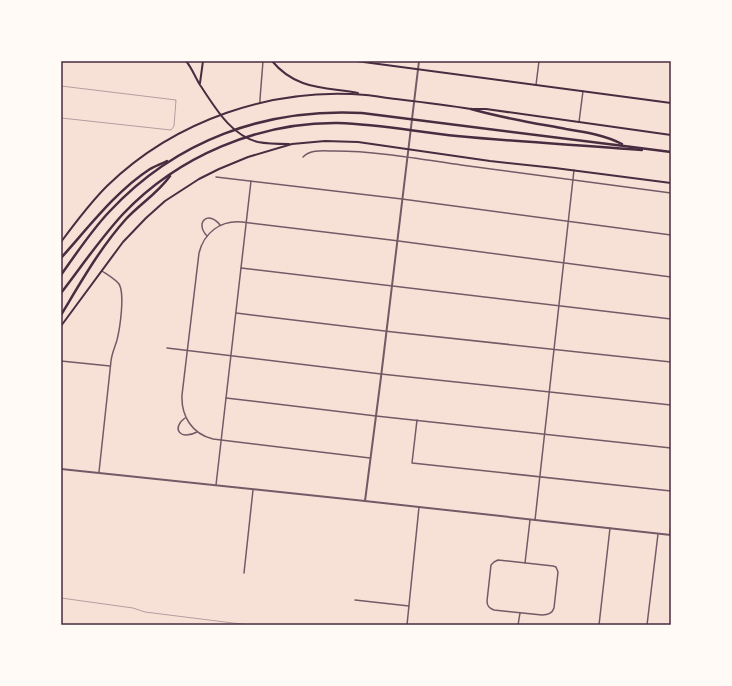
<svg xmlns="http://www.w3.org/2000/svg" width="732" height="686" font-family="Karla,sans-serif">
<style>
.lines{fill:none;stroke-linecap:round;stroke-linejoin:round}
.service{stroke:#755966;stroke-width:0.5}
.minor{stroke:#755966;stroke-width:1.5}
.tertiary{stroke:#755966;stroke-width:2}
.secondary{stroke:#4a2c40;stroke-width:2}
.motorway{stroke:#4a2c40;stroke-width:2.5}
.neatline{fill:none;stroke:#4a2c40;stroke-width:1.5}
</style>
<rect width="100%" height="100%" fill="#f7e1d7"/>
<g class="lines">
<g class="service">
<path d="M61,86L176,100L174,126L171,130L61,118"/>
<path d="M61,598L133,608L145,612L249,625"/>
</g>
<g class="minor">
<path d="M536,85L539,61"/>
<path d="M260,103V99L263,61"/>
<path d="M579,122L583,91"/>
<path d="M303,157C311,149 324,151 335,151C376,151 420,159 461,165C531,174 601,183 671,193"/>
<path d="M216,177L402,199L671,235"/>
<path d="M207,236C194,222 209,210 220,225"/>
<path d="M241,268L671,319"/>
<path d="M236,313L393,332L671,362"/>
<path d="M167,348L381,374L671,405"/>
<path d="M61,361L110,366"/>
<path d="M226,398L376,416L671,448"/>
<path d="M185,418C171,428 180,441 197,432"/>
<path d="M417,420L412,463L671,491"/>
<path d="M370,458L213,439C192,434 181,416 182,395L199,253C204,233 220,220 242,222L391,240L671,277"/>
<path d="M99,472L111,361C112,353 115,347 117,340C120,328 125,294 119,284C115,279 108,275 102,271"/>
<path d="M216,485L251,181"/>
<path d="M535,520L574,170"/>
<path d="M670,534L671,524"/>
<path d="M498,560L553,566L556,567L558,572L554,608C552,614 547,615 542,615L494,610C489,608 487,606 487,601L491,565L494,562Z"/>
<path d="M525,563L530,520"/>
<path d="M244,573L253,490"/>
<path d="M355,600L409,606"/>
<path d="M407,625L419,507"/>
<path d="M518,625L520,613"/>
<path d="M599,625L610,528"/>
<path d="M647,625L658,534"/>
</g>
<g class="tertiary">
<path d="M61,469L365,501L671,535"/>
<path d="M365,501L381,377L419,61"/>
</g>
<g class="secondary">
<path d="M186,61C192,68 195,77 200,85C215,107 230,135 258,142C268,144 279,144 289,144"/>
<path d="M272,61C296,90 325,87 358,93"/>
<path d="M356,61L671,103"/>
<path d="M200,83L203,61"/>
<path d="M61,242C75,223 90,203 107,186C175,120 272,87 366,95C376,96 386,98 396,99C421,102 446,105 471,109H486L671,135"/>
<path d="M61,326L123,242L146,218L165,201L199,179L219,169L248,157L292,144L325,141L358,142L490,161L555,168L671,183"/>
</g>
<g class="motorway">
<path d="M471,109C502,118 534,123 566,129C585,132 605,135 622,144"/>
<path d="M61,258C88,228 116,191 150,169C155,166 161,164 167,161"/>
<path d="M61,275C76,254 91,231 109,212C176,140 265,108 362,113L624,146L671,152"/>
<path d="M61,293C81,267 100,239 123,214C178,156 259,122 338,123C378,124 418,132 457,136C519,142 580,145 642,150"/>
<path d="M61,315C81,282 100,248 126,219C140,204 158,193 170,176"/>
</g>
</g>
<rect width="732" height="686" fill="none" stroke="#fffaf5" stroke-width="124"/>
<rect x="62" y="62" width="608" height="562" class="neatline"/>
</svg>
